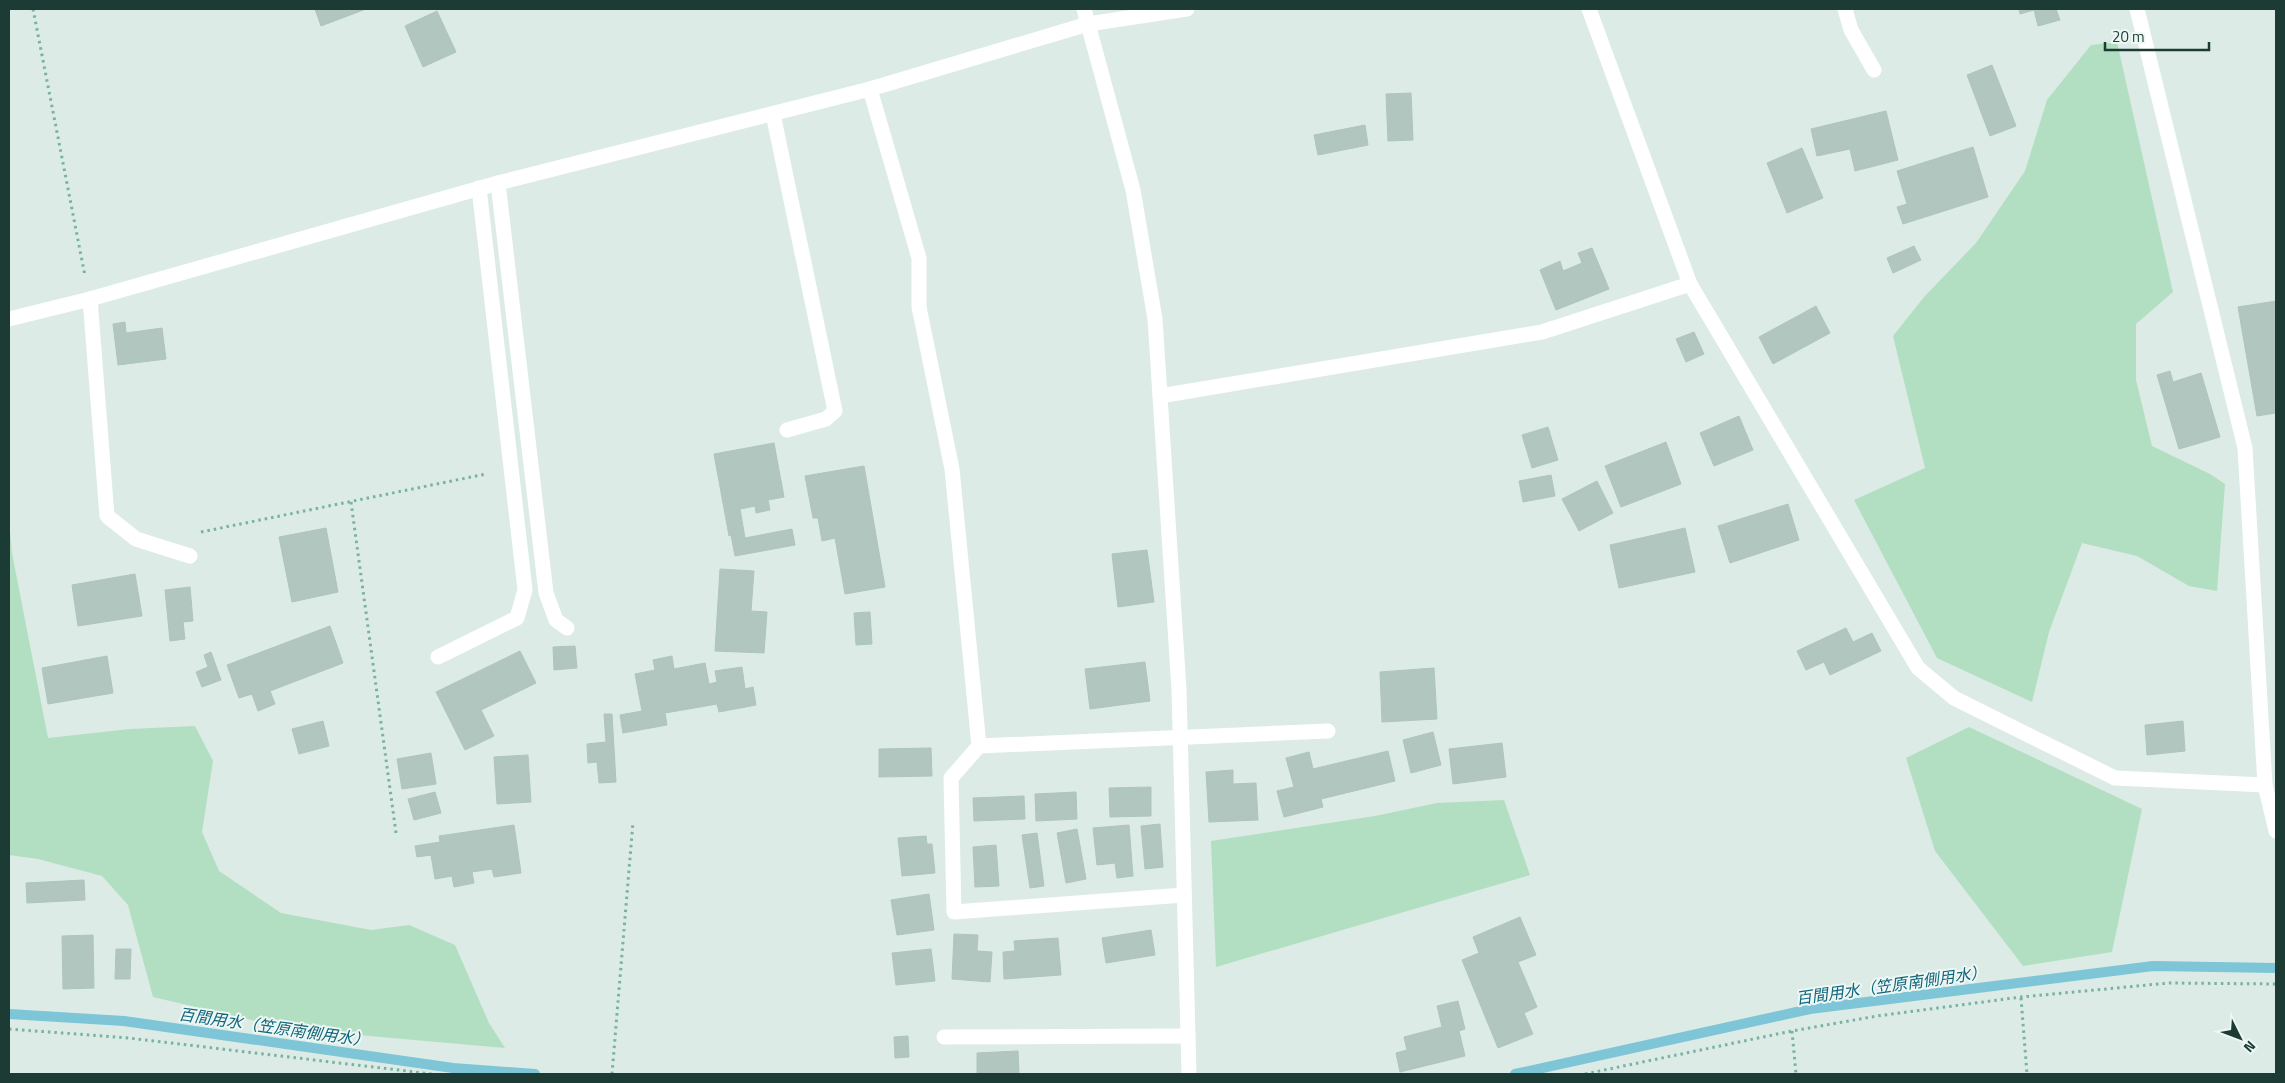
<svg xmlns="http://www.w3.org/2000/svg" width="2285" height="1083" font-family="'Titillium Web','Noto Sans JP',sans-serif">
<style>
.green{fill:#b2dfc1}
.lines{fill:none;stroke-linecap:round;stroke-linejoin:round}
.stream{stroke:#7dc5d7;stroke-width:10}
.building{fill:#b1c6be;stroke:#aec5bd}
.path{stroke:#79b2a3;stroke-width:3;stroke-dasharray:2.5 4;stroke-linecap:butt}
.minor{stroke:#fff;stroke-width:15}
.labels{text-anchor:middle;stroke-width:4;stroke-linejoin:round;paint-order:stroke}
.water-label{font-size:16px;font-style:italic;fill:#11657d;stroke:#edf7f3}
</style>
<rect width="100%" height="100%" fill="#dcebe5"/>
<g class="green">
<path d="M2117,42L2173,292L2136,324V380L2152,446L2210,474L2225,484L2217,591L2189,586L2137,556L2082,543L2049,632L2032,702L1937,658L1854,500L1925,468L1893,336L1924,297L1976,243L2025,171L2047,100L2091,45Z"/>
<path d="M9,520L12,553L48,738L130,729L195,726L213,761L202,832L219,871L281,913L371,930L409,925L455,945L489,1023L505,1048L290,1029L153,997L128,905L102,876L38,859L9,855Z"/>
<path d="M1969,727L2142,809L2112,952L2023,966L1935,851L1906,758Z"/>
<path d="M1504,800L1530,875L1216,967L1211,841L1375,816L1437,803Z"/>
</g>
<g class="lines">
<g class="stream">
<path d="M9,1014L124,1021L453,1068L535,1074"/>
<path d="M1515,1074L1810,1009L2153,966L2276,968"/>
</g>
</g>
<g class="building">
<path d="M315,9H366L321,26Z"/>
<path d="M2019,9H2056L2060,20L2038,26L2034,10L2020,14Z"/>
<path d="M437,11L456,52L423,67L405,26Z"/>
<path d="M1992,65L2016,126L1990,136L1967,75Z"/>
<path d="M1411,93L1413,140L1388,141L1386,94Z"/>
<path d="M1886,111L1898,160L1855,171L1850,149L1817,156L1811,129Z"/>
<path d="M1365,125L1368,145L1318,155L1314,135Z"/>
<path d="M1973,147L1988,197L1903,224L1897,207L1907,204L1897,171Z"/>
<path d="M1802,148L1823,198L1787,213L1767,163Z"/>
<path d="M1914,246L1921,260L1893,273L1887,258Z"/>
<path d="M1592,248L1609,289L1556,310L1540,270L1560,261L1563,271L1582,263L1578,253Z"/>
<path d="M2276,301V413L2257,416L2238,307Z"/>
<path d="M1816,306L1830,333L1773,364L1759,337Z"/>
<path d="M125,322L126,333L162,328L166,359L118,365L113,324Z"/>
<path d="M1694,332L1704,354L1686,362L1676,339Z"/>
<path d="M2170,371L2173,382L2201,373L2220,437L2179,449L2157,375Z"/>
<path d="M1739,416L1753,450L1714,466L1700,433Z"/>
<path d="M1548,427L1558,460L1532,468L1522,435Z"/>
<path d="M1666,442L1681,484L1621,507L1605,466Z"/>
<path d="M774,443L784,497L768,500L770,510L756,513L755,506L740,509L745,538L792,529L795,545L735,556L731,535L729,536L714,454Z"/>
<path d="M864,466L885,587L845,594L835,538L822,541L818,518H813L805,476Z"/>
<path d="M1551,475L1555,496L1523,502L1519,481Z"/>
<path d="M1597,481L1613,513L1579,531L1562,499Z"/>
<path d="M1788,504L1799,540L1730,563L1718,526Z"/>
<path d="M326,528L338,592L292,602L279,537Z"/>
<path d="M1685,528L1695,572L1619,588L1610,545Z"/>
<path d="M1147,550L1154,602L1118,607L1112,554Z"/>
<path d="M720,569L754,571L751,611L767,612L764,653L715,651Z"/>
<path d="M135,574L142,616L78,626L72,585Z"/>
<path d="M190,587L193,621L183,622L185,639L170,641L165,590Z"/>
<path d="M870,612L872,644L856,645L854,613Z"/>
<path d="M330,626L343,663L270,691L275,704L258,711L252,694L239,698L227,665Z"/>
<path d="M1846,628L1853,642L1872,633L1881,651L1830,675L1824,662L1806,670L1797,651Z"/>
<path d="M575,646L577,668L554,670L553,647Z"/>
<path d="M520,651L536,683L481,710L494,736L465,750L436,692Z"/>
<path d="M211,652L221,680L202,687L196,672L208,667L204,655Z"/>
<path d="M107,656L113,693L48,704L42,668Z"/>
<path d="M672,656L674,669L705,663L709,684L717,682L715,671L742,667L745,689L753,687L756,705L719,712L717,704L665,713L667,725L623,733L620,715L642,711L635,674L655,670L653,660Z"/>
<path d="M1145,662L1150,701L1090,709L1085,669Z"/>
<path d="M1434,668L1437,719L1382,722L1380,672Z"/>
<path d="M604,714H612L616,782L599,783L597,762L588,763L587,744L606,742Z"/>
<path d="M323,721L329,746L299,754L292,729Z"/>
<path d="M2183,721L2185,751L2147,755L2145,725Z"/>
<path d="M1433,732L1441,765L1411,773L1403,740Z"/>
<path d="M1502,743L1506,777L1453,784L1449,749Z"/>
<path d="M931,748L932,776L879,777V749Z"/>
<path d="M1388,751L1395,781L1321,799L1323,807L1284,817L1277,791L1294,787L1286,758L1309,752L1313,769Z"/>
<path d="M431,753L436,784L402,789L397,759Z"/>
<path d="M528,755L531,802L497,804L494,757Z"/>
<path d="M1233,770V784L1256,783L1258,820L1209,822L1206,772Z"/>
<path d="M1151,787V816L1110,817L1109,788Z"/>
<path d="M435,792L441,813L414,820L408,799Z"/>
<path d="M1076,792L1077,819L1036,821L1035,794Z"/>
<path d="M1024,796L1025,819L974,821L973,798Z"/>
<path d="M1160,824L1163,867L1145,869L1141,826Z"/>
<path d="M514,825L521,873L494,877L492,869L472,872L474,883L454,887L452,876L435,879L431,855L417,857L415,846L440,842L439,836Z"/>
<path d="M1129,825L1133,876L1117,878L1115,863L1097,865L1093,828Z"/>
<path d="M1077,829L1086,879L1066,883L1057,833Z"/>
<path d="M1037,833L1044,886L1030,888L1022,835Z"/>
<path d="M926,836L927,844H932L935,873L902,876L898,838Z"/>
<path d="M996,845L999,886L975,887L973,847Z"/>
<path d="M84,880L85,900L27,903L26,883Z"/>
<path d="M929,894L934,930L897,935L891,900Z"/>
<path d="M1520,917L1536,955L1518,962L1537,1007L1524,1013L1533,1034L1498,1048L1462,960L1479,953L1473,937Z"/>
<path d="M1151,930L1155,955L1106,963L1102,938Z"/>
<path d="M954,934L978,935L977,951L992,952L990,982L952,979Z"/>
<path d="M93,935L94,988L63,989L62,936Z"/>
<path d="M1058,938L1061,975L1004,979L1003,952L1015,951L1014,941Z"/>
<path d="M116,949H131L130,979H115Z"/>
<path d="M931,949L935,981L896,985L892,953Z"/>
<path d="M1458,1001L1465,1029L1459,1031L1465,1056L1400,1072L1396,1053L1407,1050L1404,1037L1442,1027L1437,1006Z"/>
<path d="M908,1036L909,1057L895,1058L894,1037Z"/>
<path d="M1018,1051L1019,1074H977V1053Z"/>
</g>
<g class="lines">
<g class="path">
<path d="M33,9L85,276"/>
<path d="M351,502L396,833"/>
<path d="M201,532L486,474"/>
<path d="M2021,998L2027,1074"/>
<path d="M9,1029L129,1038L432,1074"/>
<path d="M1792,1031L1796,1074"/>
<path d="M612,1074L633,822"/>
<path d="M1585,1074L1792,1031L1877,1016L2021,997L2169,983L2276,984"/>
</g>
<g class="minor">
<path d="M1084,9L1133,190L1155,319L1179,689L1189,1074"/>
<path d="M1589,9L1690,284L1918,668L1954,698L2115,778L2265,785"/>
<path d="M1845,9L1851,30L1874,70"/>
<path d="M2137,9L2245,448L2265,785L2276,831"/>
<path d="M870,89L919,258V307L952,469L979,746"/>
<path d="M773,114L835,411L826,419L787,430"/>
<path d="M498,183L546,593L556,620L567,628"/>
<path d="M90,299L107,516L136,539L190,556"/>
<path d="M9,319L90,299L498,183L870,89L1088,24L1187,9"/>
<path d="M1160,396L1542,332L1690,284"/>
<path d="M438,657L517,618L525,590L479,188"/>
<path d="M1184,895L954,912L951,778L979,746L1328,731"/>
<path d="M944,1037L1188,1036"/>
</g>
</g>
<g class="labels">
<g class="water-label">
<text transform="translate(1891 985) rotate(-8)" y="6">百間用水（笠原南側用水）</text>
<text transform="translate(274 1027) rotate(8)" y="6">百間用水（笠原南側用水）</text>
</g>
</g>
<rect width="2285" height="1083" fill="none" stroke="#1d3b35" stroke-width="20"/>
<g transform="translate(2240 1038) rotate(132)" stroke="#edf7f3" stroke-width="4" paint-order="stroke">
<path d="M0-4L9 19L0 12L-9 19Z" fill="#1d3b35"/>
<text y="-8" font-size="14" font-weight="bold" text-anchor="middle" fill="#1d3b35">N</text>
</g>
<path d="M2105 42v8h104v-8" fill="none" stroke="#1d3b35" stroke-width="2.5"/>
<text x="2112" y="42" font-size="15" fill="#1d3b35" stroke="#edf7f3" stroke-width="4" paint-order="stroke">20 m</text>
</svg>
